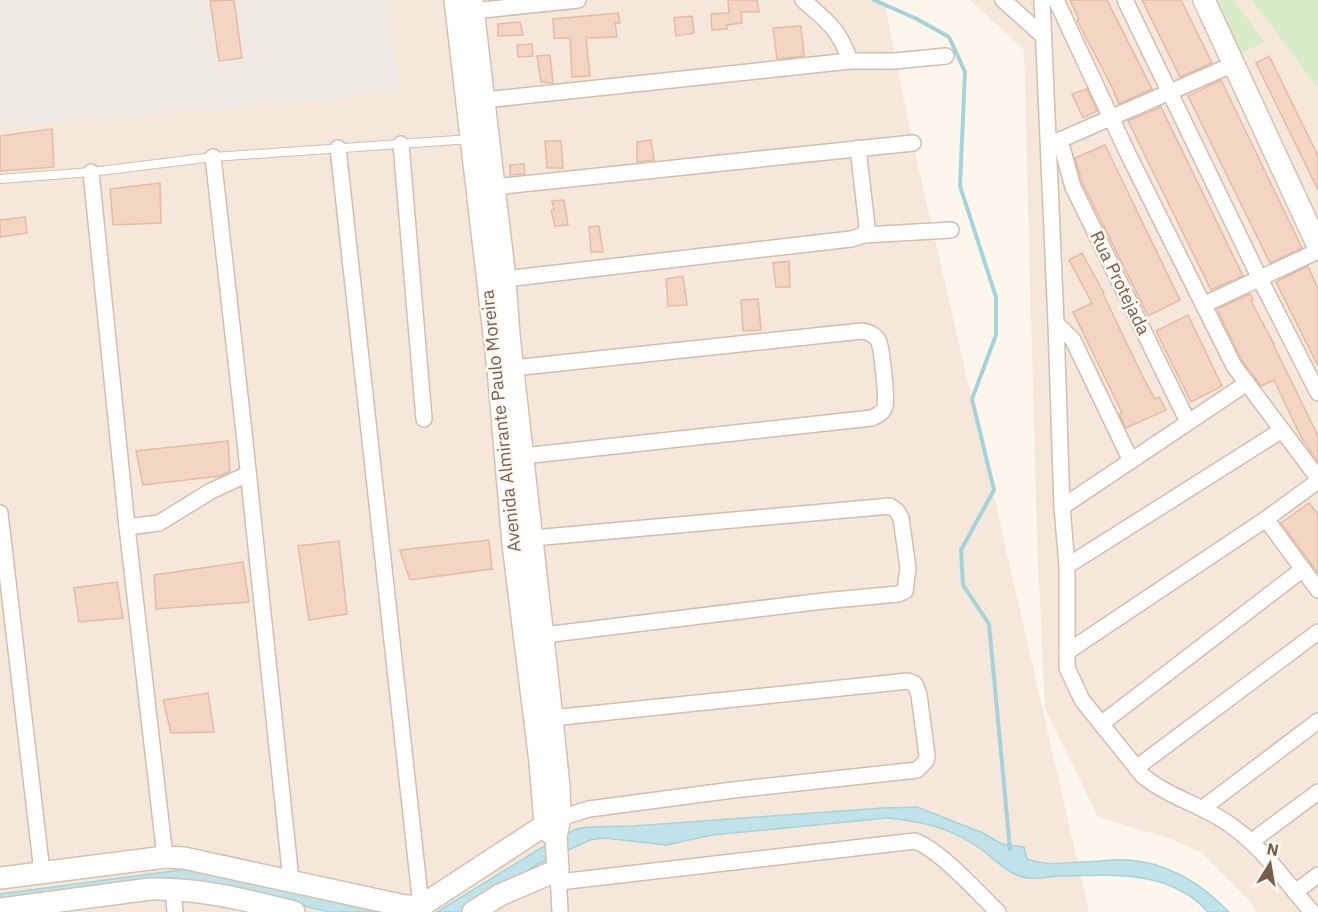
<svg xmlns="http://www.w3.org/2000/svg" width="1318" height="912" font-family="'IBM Plex Sans',sans-serif">
<style>
.residential{fill:#f5e8da}
.industrial{fill:#efe9e4}
.green{fill:#d8ecc9}
.water{fill:#bfe3e8;stroke:#a5d3da;stroke-width:1.5}
.lines{fill:none;stroke-linecap:round;stroke-linejoin:round}
.stream{stroke:#a5d3da;stroke-width:4}
.building{fill:#f3d5c3;stroke:#e6bba3;stroke-width:1.5}
.lane-casing{stroke:#d1beb0;stroke-width:10}
.street-casing{stroke:#d1beb0;stroke-width:18}
.secondary-casing{stroke:#d6c0b0;stroke-width:24}
.lane{stroke:#fff;stroke-width:8}
.street{stroke:#fff;stroke-width:15}
.secondary{stroke:#fff;stroke-width:21}
.labels{text-anchor:middle;stroke-width:5;stroke-linejoin:round;paint-order:stroke}
.street-label{font-size:18px;fill:#7a5c4d;stroke:#fffaf3}
</style>
<rect width="100%" height="100%" fill="#fdf6ec"/>
<g class="residential">
<path d="M0,0H880L885,5L913,143L1089,912H0Z"/>
<path d="M970,0H1318V912H1256L1254,906L1202,853L1171,839L1098,817L1045,709L1037,540L1024,50Z"/>
</g>
<path class="industrial" d="M0,0H390L398,93L0,128Z"/>
<g class="green">
<path d="M1213,0H1234L1264,42L1240,54Z"/>
<path d="M1252,0H1318V88Z"/>
</g>
<g class="water">
<path d="M917,807L983,833L1002,844L1024,847L1027,859C1045,866 1064,863 1082,862C1097,862 1113,859 1129,860C1169,863 1201,883 1229,912H1208C1170,869 1111,875 1059,876C1048,877 1032,880 1022,877C1008,873 993,858 981,849C952,828 921,821 887,818L712,835L666,845L604,838L590,840L538,864L463,912H437L538,850L576,829L588,827L634,826L883,808Z"/>
<path d="M188,869L197,870L379,912H329L255,894L0,904V894Z"/>
</g>
<g class="lines">
<path class="stream" d="M874,0L917,19L949,37L965,72L960,186L996,297V335L972,399L994,490L961,550L963,585L989,624L1010,849"/>
</g>
<g class="building">
<path d="M234,0L242,58L219,61L210,1Z"/>
<path d="M728,0H757L759,12H741L742,23L727,25V29L712,30L711,14L729,13Z"/>
<path d="M1070,0H1107L1152,89L1119,104L1114,93H1115L1077,20L1079,19Z"/>
<path d="M1142,0H1181L1212,63L1180,77Z"/>
<path d="M618,13L620,23H615L617,37L586,38L590,76L572,77L570,38H554L553,19Z"/>
<path d="M692,16L694,33L676,36L674,18Z"/>
<path d="M520,22L523,35L498,36V24Z"/>
<path d="M801,26L804,56L777,59L773,28Z"/>
<path d="M532,44L533,56L518,57L517,45Z"/>
<path d="M550,55L553,83L541,82L537,56Z"/>
<path d="M1269,56L1318,156V190L1256,63Z"/>
<path d="M1221,80L1302,248L1270,263L1188,96Z"/>
<path d="M1087,89L1097,111L1083,118L1072,94Z"/>
<path d="M1161,107L1243,276L1211,290L1128,121Z"/>
<path d="M52,129L54,167L0,171V136Z"/>
<path d="M651,140L654,160L637,162V142Z"/>
<path d="M545,141H561L563,168H547Z"/>
<path d="M1105,145L1180,300L1148,316L1082,182L1075,158Z"/>
<path d="M524,164L525,174L510,175V165Z"/>
<path d="M160,183L161,223L113,225L110,189Z"/>
<path d="M564,200L568,225L555,226L551,210H554L552,201Z"/>
<path d="M25,217L27,233L0,237V220Z"/>
<path d="M599,226L603,252H591L589,227Z"/>
<path d="M1082,253L1104,293L1103,294L1145,381L1155,399L1159,397L1166,410L1126,428L1119,414L1122,413L1073,312L1092,303L1069,260Z"/>
<path d="M789,261L790,287H776L773,263Z"/>
<path d="M1308,266L1318,289V366L1276,282Z"/>
<path d="M683,276L687,305L668,306L666,279Z"/>
<path d="M1250,294L1253,300L1251,301L1274,344H1273L1318,436V462L1301,437L1274,380L1261,386L1241,359L1217,309Z"/>
<path d="M758,299L761,330L743,331L741,300Z"/>
<path d="M1188,315L1222,386L1191,402L1156,331Z"/>
<path d="M228,441L230,471L220,476L143,485L136,451Z"/>
<path d="M1309,503L1318,514V573L1281,523Z"/>
<path d="M489,540L492,569L410,580L400,550Z"/>
<path d="M339,541L347,614L309,620L298,546Z"/>
<path d="M243,562L249,602L156,609L154,575Z"/>
<path d="M117,582L123,618L79,622L74,588Z"/>
<path d="M208,693L214,732L171,733L163,700Z"/>
</g>
<g class="lines">
<defs>
<path id="lane" d="M0,179L91,172L213,157L471,139"/>
<g id="street">
<path d="M803,0C828,22 839,29 850,61"/>
<path d="M1003,0L1042,35"/>
<path d="M1042,0L1056,323L1062,507L1067,566V668L1082,700L1143,776C1166,795 1197,804 1223,820C1260,843 1284,880 1312,912"/>
<path d="M1056,0L1128,154L1234,366L1318,478"/>
<path d="M1125,0L1261,281L1318,393"/>
<path d="M473,11L578,0"/>
<path d="M485,100L850,61H895L946,56"/>
<path d="M1060,140L1073,187L1188,422"/>
<path d="M1051,142L1060,140L1234,64"/>
<path d="M401,144L424,419"/>
<path d="M338,148L421,906"/>
<path d="M213,157L244,432L291,880"/>
<path d="M91,172L127,527L165,857"/>
<path d="M493,187L913,143"/>
<path d="M864,235L951,230"/>
<path d="M505,279L851,239L864,235L867,226L858,148"/>
<path d="M1203,305L1318,251"/>
<path d="M1056,323L1073,340L1131,461"/>
<path d="M513,368L862,331C869,332 874,334 878,340C882,347 887,398 885,406C883,413 878,415 872,418L523,456"/>
<path d="M1062,507L1247,383"/>
<path d="M0,513L42,872"/>
<path d="M1266,519L1318,590"/>
<path d="M127,527L159,523L211,491L248,474"/>
<path d="M533,538L890,506L897,511L901,518L908,568L905,591L898,594L823,601L544,635"/>
<path d="M1067,566L1282,430"/>
<path d="M1067,652L1266,519L1318,481"/>
<path d="M552,718L908,681L915,684L919,695L927,755L926,761L917,770L733,790L589,809L560,818"/>
<path d="M1101,724L1303,569"/>
<path d="M1136,768L1318,632"/>
<path d="M1203,808L1318,721"/>
<path d="M1252,841L1318,792"/>
<path d="M558,873L560,912"/>
<path d="M559,882L915,841C940,850 977,892 998,912"/>
<path d="M173,889L175,912"/>
<path d="M1295,892L1318,875"/>
</g>
<g id="secondary">
<path d="M455,0L498,369L513,544L540,762L545,825L549,832L556,837"/>
<path d="M472,0L505,279L509,335L552,718L559,787L560,818L556,837L558,870L500,895L473,912"/>
<path d="M1204,0L1318,246"/>
<path d="M0,878L165,857L184,858L405,906H421L545,825L558,819"/>
<path d="M0,909L150,889C200,888 246,900 294,912"/>
</g>
</defs>
<use href="#lane" class="lane-casing"/>
<use href="#street" class="street-casing"/>
<use href="#secondary" class="secondary-casing"/>
<use href="#lane" class="lane"/>
<use href="#street" class="street"/>
<use href="#secondary" class="secondary"/>
</g>
<g class="labels">
<g class="street-label">
<text transform="translate(1120 283) rotate(64)" y="6">Rua Protejada</text>
<text transform="translate(501 421) rotate(-96)" y="6">Avenida Almirante Paulo Moreira</text>
</g>
</g>
<g transform="translate(1270 864) rotate(11)" stroke="#fffaf3" stroke-width="4.5" paint-order="stroke">
<path d="M0-4.5L10 22L0 15L-10 22Z" fill="#7a5c4d"/>
<text y="-9" font-size="16" font-weight="bold" text-anchor="middle" fill="#7a5c4d">N</text>
</g>
</svg>
